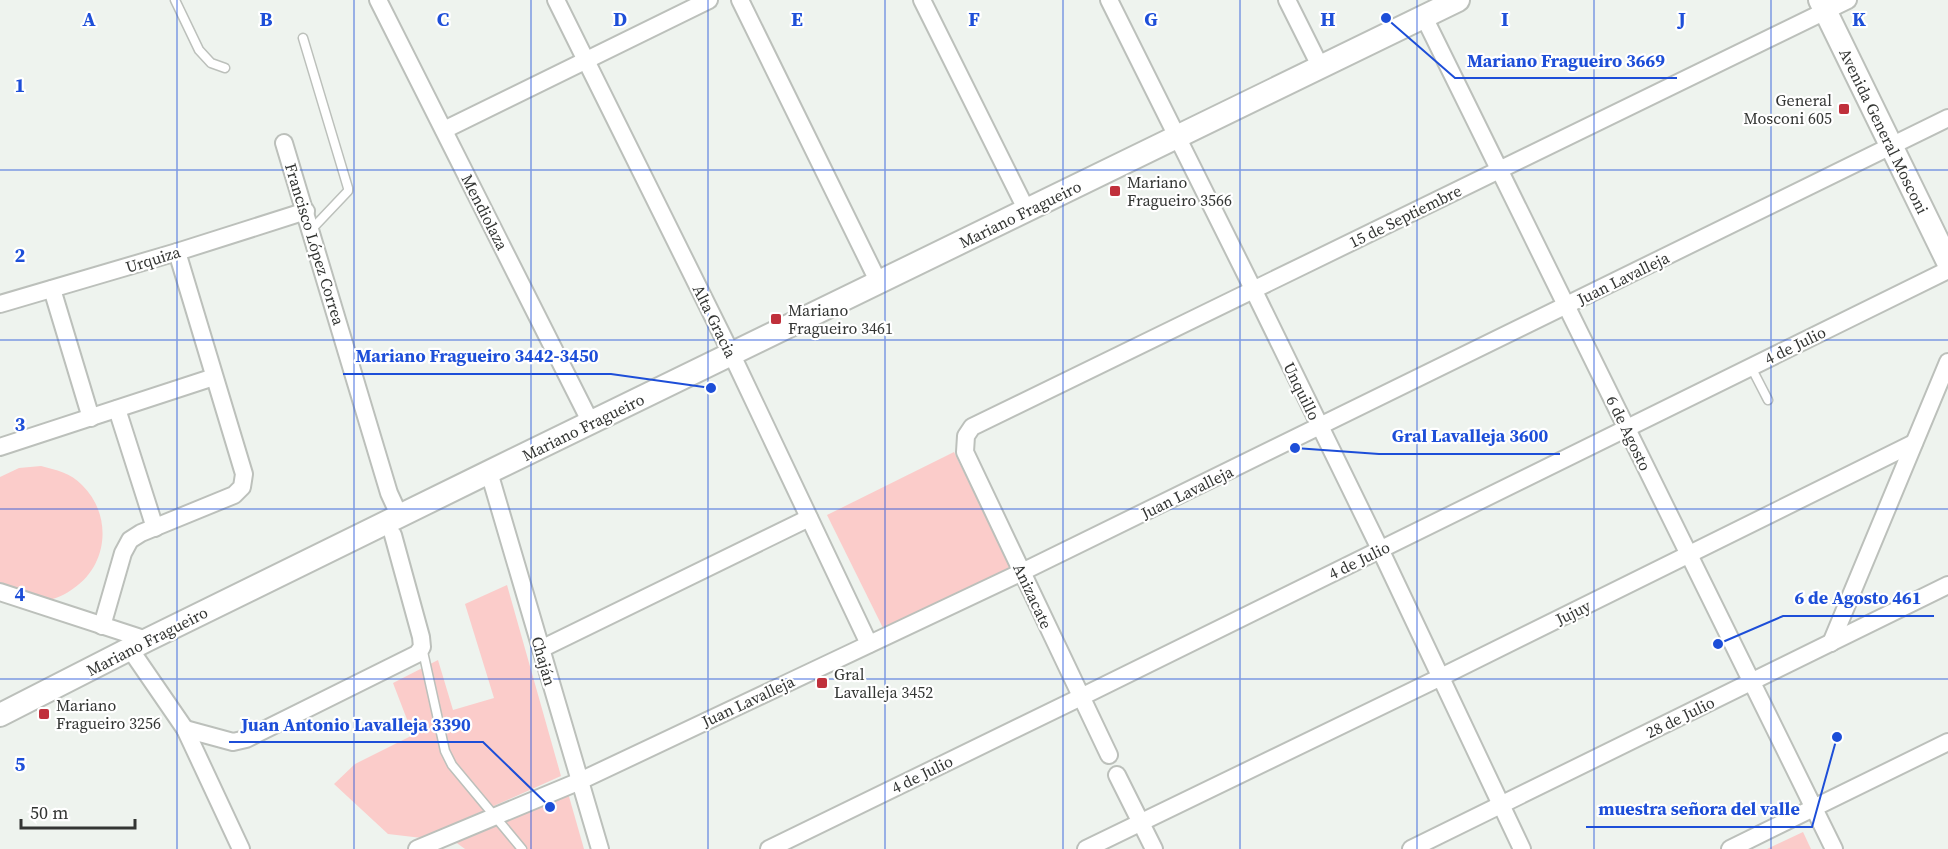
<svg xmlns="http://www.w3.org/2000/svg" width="1948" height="849" font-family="'Source Serif 4',serif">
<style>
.green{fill:#fbccca}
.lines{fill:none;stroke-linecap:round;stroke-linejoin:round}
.lane-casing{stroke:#bcc0bb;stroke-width:11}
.street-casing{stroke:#bcc0bb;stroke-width:20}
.secondary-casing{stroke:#bcc0bb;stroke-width:26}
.lane{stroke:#fff;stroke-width:8}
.street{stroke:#fff;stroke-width:16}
.secondary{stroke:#fff;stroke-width:22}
.grid{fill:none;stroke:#1d4ed8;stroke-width:1.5;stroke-opacity:0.55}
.poi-dot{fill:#c0303b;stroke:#fff;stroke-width:2}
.labels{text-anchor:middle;stroke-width:4.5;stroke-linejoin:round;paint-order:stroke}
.poi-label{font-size:16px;fill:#333533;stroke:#fff;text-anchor:start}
.street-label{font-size:16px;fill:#333533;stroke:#fff}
.grid-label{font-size:20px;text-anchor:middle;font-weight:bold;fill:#1d4ed8;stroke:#fff;stroke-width:4.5;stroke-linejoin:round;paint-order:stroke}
.leader{fill:none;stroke:#1d4ed8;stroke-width:2}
.callout-dot{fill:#1d4ed8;stroke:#fff;stroke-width:2}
.callout-label{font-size:18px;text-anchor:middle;font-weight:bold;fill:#1d4ed8;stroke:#fff;stroke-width:4.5;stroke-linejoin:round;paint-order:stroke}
</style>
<rect width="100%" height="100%" fill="#eef3ee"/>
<g class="green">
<path d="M954,452L1012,570L885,632L827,515Z"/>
<path d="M41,466C56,470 71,473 82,485C112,514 109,564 74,588C66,594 55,600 45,600C33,601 12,593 0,590V477L19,468Z"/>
<path d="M507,585L561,776L422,838L388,834L334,784L355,764L413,735L393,683L438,660L453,710L494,698L465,604Z"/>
<path d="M568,793L584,849H465L454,841Z"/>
<path d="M1803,832L1811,849H1767Z"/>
</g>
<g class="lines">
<defs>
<g id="lane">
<path d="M175,0L199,50L211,63L225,68"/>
<path d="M303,38L348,188V191L311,230"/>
<path d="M1751,367L1768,400"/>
<path d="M422,647L445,751L452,765L522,849"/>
</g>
<g id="street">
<path d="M378,0L591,423"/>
<path d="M556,0L732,355L869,644"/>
<path d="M740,0L879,283"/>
<path d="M922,0L1027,211"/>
<path d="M1109,0L1253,289L1380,549L1522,849"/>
<path d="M1287,0L1320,66"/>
<path d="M1424,17L1834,849"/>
<path d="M444,130L709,0"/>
<path d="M284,143L389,493L400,517"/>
<path d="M52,289L91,418"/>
<path d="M0,304L177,252L306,211"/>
<path d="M117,409L155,528"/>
<path d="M0,447L214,377"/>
<path d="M489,472L600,849"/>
<path d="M0,592L147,640"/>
<path d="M102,626L123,553L130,540L141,533L234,495L242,487L244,474L177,252"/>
<path d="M1831,643L1948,362"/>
<path d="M130,649L185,729L241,849"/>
<path d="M541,649L809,518"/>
<path d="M185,729L233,742L246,739L417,654L422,647L421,637L393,535"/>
<path d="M1109,755L965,452L966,436L972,427L1848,0"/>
<path d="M1117,775L1154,849"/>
<path d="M417,849L580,781L1022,572L1948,118"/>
<path d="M769,849L1081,697L1948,270"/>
<path d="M1086,849L1441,677L1914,443"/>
<path d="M1411,849L1948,585"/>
<path d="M1730,849L1948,742"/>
</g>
<g id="secondary">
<path d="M1820,0L1948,262"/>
<path d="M0,715L147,640L489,472L1458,0"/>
</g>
</defs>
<use href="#lane" class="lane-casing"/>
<use href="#street" class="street-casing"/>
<use href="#secondary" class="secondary-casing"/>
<use href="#lane" class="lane"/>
<use href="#street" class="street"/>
<use href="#secondary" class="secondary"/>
</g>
<path class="grid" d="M177,0V849M354,0V849M531,0V849M708,0V849M885,0V849M1063,0V849M1240,0V849M1417,0V849M1594,0V849M1771,0V849M0,170H1948M0,340H1948M0,509H1948M0,679H1948"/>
<g class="poi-dot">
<rect x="1838" y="103" width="12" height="12" rx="3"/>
<rect x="1109" y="185" width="12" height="12" rx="3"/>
<rect x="770" y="313" width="12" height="12" rx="3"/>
<rect x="816" y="677" width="12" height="12" rx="3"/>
<rect x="38" y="708" width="12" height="12" rx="3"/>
</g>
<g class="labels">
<g class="poi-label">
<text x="1832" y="106" text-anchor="end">General<tspan x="1832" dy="18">Mosconi 605</tspan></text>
<text x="1127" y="188">Mariano<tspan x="1127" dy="18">Fragueiro 3566</tspan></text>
<text x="788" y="316">Mariano<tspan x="788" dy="18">Fragueiro 3461</tspan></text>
<text x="834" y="680">Gral<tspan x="834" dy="18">Lavalleja 3452</tspan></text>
<text x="56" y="711">Mariano<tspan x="56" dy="18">Fragueiro 3256</tspan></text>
</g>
<g class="street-label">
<text transform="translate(1884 131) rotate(64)" y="6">Avenida General Mosconi</text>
<text transform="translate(485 212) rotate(63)" y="6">Mendiolaza</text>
<text transform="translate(1020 214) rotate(-26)" y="6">Mariano Fragueiro</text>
<text transform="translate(1405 216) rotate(-26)" y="6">15 de Septiembre</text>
<text transform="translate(315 244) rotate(73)" y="6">Francisco López Correa</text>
<text transform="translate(153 259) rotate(-17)" y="6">Urquiza</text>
<text transform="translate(1623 278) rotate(-26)" y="6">Juan Lavalleja</text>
<text transform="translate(715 321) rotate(64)" y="6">Alta Gracia</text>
<text transform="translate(1795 345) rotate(-26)" y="6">4 de Julio</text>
<text transform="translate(1302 391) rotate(64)" y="6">Unquillo</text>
<text transform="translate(583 427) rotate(-26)" y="6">Mariano Fragueiro</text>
<text transform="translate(1629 433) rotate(64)" y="6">6 de Agosto</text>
<text transform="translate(1187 492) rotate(-26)" y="6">Juan Lavalleja</text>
<text transform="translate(1359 560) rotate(-26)" y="6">4 de Julio</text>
<text transform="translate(1033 596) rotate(65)" y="6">Anizacate</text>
<text transform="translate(1573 612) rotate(-26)" y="6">Jujuy</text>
<text transform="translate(147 641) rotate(-27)" y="6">Mariano Fragueiro</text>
<text transform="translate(544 661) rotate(74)" y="6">Chaján</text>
<text transform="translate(748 701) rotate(-25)" y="6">Juan Lavalleja</text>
<text transform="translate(1680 717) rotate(-26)" y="6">28 de Julio</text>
<text transform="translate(922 774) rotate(-26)" y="6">4 de Julio</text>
</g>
</g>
<g class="grid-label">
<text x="89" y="26">A</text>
<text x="266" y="26">B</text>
<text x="443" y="26">C</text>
<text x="620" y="26">D</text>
<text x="797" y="26">E</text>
<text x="974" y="26">F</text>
<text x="1151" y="26">G</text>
<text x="1328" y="26">H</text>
<text x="1505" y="26">I</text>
<text x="1682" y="26">J</text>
<text x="1859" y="26">K</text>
<text x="20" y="92">1</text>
<text x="20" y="262">2</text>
<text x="20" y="431">3</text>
<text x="20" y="601">4</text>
<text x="20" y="771">5</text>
</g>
<path class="leader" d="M1386 18L1455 78H1677M711 388L611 374H343M1295 448L1379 454H1560M1718 644L1783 616H1934M550 807L483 742H229M1837 737L1812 827H1586"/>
<g class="callout-dot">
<circle cx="1386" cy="18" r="6"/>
<circle cx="711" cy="388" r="6"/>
<circle cx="1295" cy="448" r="6"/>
<circle cx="1718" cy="644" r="6"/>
<circle cx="550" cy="807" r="6"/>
<circle cx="1837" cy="737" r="6"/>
</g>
<g class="callout-label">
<text x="1566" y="67">Mariano Fragueiro 3669</text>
<text x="477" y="362">Mariano Fragueiro 3442-3450</text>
<text x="1470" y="442">Gral Lavalleja 3600</text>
<text x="1858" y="604">6 de Agosto 461</text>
<text x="356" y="731">Juan Antonio Lavalleja 3390</text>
<text x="1699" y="815">muestra señora del valle</text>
</g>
<path d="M21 819v9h114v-9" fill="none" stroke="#333533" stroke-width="3"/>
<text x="30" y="819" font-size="18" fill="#333533" stroke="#ffffff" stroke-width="4.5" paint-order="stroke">50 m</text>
</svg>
